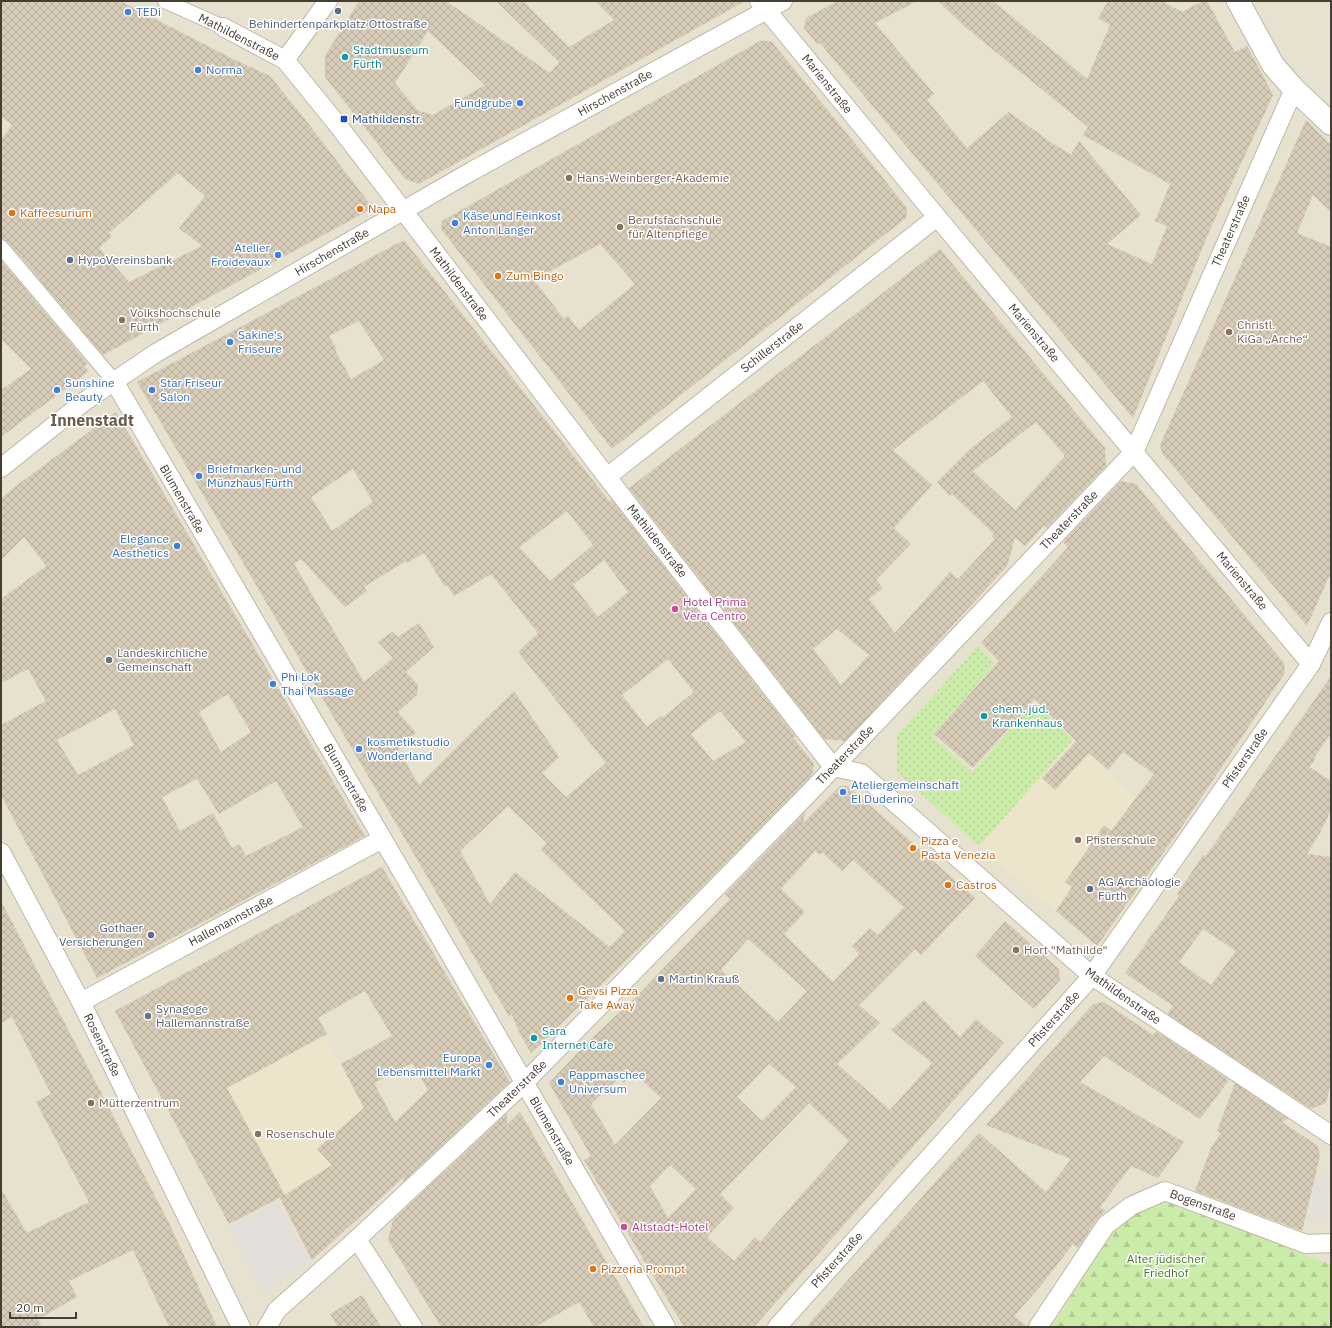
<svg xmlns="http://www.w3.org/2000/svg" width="1332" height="1328" font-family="'IBM Plex Sans',sans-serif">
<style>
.residential{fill:#e7e1d0}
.education{fill:#ede5cb}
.forest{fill:url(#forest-firs)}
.garden{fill:url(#garden-dots)}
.parking{fill:#e3e0dc}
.building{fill:url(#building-cross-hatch);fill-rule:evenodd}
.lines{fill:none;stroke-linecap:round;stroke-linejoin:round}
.pedestrian-casing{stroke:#bfb7a5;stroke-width:16}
.minor-casing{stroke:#bfb7a5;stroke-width:20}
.tertiary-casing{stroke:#bfb7a5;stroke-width:24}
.pedestrian{stroke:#fff;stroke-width:14}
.minor{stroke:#fff;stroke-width:18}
.tertiary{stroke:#fff;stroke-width:22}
.service-dot{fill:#5c6f8a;stroke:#fff;stroke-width:1.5}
.shop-dot{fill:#3f7fe0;stroke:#fff;stroke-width:1.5}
.culture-dot{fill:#0f9aa8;stroke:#fff;stroke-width:1.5}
.transit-dot{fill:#1a4fb4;stroke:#fff;stroke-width:1.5}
.education-dot{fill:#8d6e63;stroke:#fff;stroke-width:1.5}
.food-dot{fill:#e8710a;stroke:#fff;stroke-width:1.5}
.hotel-dot{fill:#d1479c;stroke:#fff;stroke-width:1.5}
.worship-dot{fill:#6b7280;stroke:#fff;stroke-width:1.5}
.labels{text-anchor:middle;stroke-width:3;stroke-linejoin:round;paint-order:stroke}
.shop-label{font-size:12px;fill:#366cbe;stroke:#fff;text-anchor:start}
.service-label{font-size:12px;fill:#4e5e75;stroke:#fff;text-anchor:start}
.street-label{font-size:12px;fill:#453e33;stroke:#fff}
.culture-label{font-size:12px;fill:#0d838f;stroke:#fff;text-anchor:start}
.transit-label{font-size:12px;fill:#164399;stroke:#fff;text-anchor:start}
.education-label{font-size:12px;fill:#785e54;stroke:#fff;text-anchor:start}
.food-label{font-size:12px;fill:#c56008;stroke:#fff;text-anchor:start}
.hotel-label{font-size:12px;fill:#b23c85;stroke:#fff;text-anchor:start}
.worship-label{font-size:12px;fill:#5b616d;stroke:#fff;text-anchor:start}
.park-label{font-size:12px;fill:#417b22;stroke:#fff}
.district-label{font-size:16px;font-weight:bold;fill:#695d49;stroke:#fff}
</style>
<defs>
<pattern id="forest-firs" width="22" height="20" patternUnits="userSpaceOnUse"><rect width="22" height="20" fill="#cbeba8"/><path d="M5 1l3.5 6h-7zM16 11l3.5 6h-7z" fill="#b0cb91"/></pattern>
<pattern id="garden-dots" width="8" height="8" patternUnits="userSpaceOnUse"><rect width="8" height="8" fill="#cbeba8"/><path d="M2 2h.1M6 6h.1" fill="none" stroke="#b0cb91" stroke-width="1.8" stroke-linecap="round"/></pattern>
<pattern id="building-cross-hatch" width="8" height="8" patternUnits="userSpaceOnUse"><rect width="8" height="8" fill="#d5cbb7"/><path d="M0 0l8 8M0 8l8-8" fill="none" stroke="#b8af9e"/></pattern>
</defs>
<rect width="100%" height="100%" fill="#f3efe3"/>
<rect class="residential" x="1" y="1" width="1330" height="1326"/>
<g class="education">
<path d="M1073,740L1176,834L1097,947L979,846Z"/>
<path d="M324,1035L364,1108L317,1149L331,1164L324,1170L285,1195L229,1224L172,1118Z"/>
</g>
<path class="forest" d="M1164,1199L1331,1265V1327H1052L1113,1229L1135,1213Z"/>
<path class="garden" d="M978,646L995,663L932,736L972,772L1035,702L1073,740L979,846L897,772V736Z"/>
<g class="parking">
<path d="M1331,1172V1189L1324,1219L1306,1222L1317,1176Z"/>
<path d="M277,1201L309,1260L264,1293L230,1227Z"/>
</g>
<g class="building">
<path d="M1,1H120L235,60L270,76L304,118L373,208L103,355L8,242L1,239V140L12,125L1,116ZM178,173L205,196L179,228L202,246L129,282L99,248L112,236L109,233Z"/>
<path d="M359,1H446L550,73L559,62L496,1H523L569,47L614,20L595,1H745L419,184L405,179L325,77V56ZM428,31L485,85L433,115L417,110L395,83Z"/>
<path d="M838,1H917L875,23L934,94L927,100L967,148L1009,112L1049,141L1071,155L1079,141L1141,215L1107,244L1152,264L1167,226L1155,221L1170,184L1083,135L1088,127L964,26L938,1H993L1087,79L1110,25L1098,18L1108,1H1162L1182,12L1203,1H1207L1235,52L1247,46L1273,95L1209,232L1133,418L820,43L817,44L804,28L806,18Z"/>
<path d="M762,40L772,42L879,173L907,208L906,218L612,449L441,229L442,221ZM600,244L635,284L579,330L568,316L564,319L534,280Z"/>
<path d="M1306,120L1331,145V212L1313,195L1297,233L1331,247V572L1307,626L1162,453L1160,445Z"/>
<path d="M404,240L610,502L612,500L796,737H793L814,764L812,775L803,784L710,879L531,1053L520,1034L511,1013L510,1018L137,382ZM359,321L384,360L351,379L335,350L337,349L329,336ZM353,469L373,502L332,531L311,497ZM567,511L593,545L550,581L519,547ZM424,553L445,587L447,585L454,596L491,574L538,633L518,652L606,763L566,797L542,773L559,757L514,691L461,743L419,785L398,750L416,733L398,712L417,695L418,685L406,672L434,647L419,623L398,637L392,632L378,642L393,658L364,682L294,564L301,559L345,607L367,591L364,587L406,561L407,563ZM604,560L628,592L598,617L573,585ZM668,659L694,692L662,718L661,716L647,727L622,695ZM720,711L746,742L713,761L691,734ZM508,806L547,843L541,850L625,931L610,947L515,872L490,904L460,851Z"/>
<path d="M940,249L1105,448L1106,466L1047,528L1045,525L1025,546L1015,538L1007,566L910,672L845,741L824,739L629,488ZM983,381L1012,417L970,449L937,482L950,496L952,494L994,534L992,536L995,539L958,579L950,572L895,633L869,599L883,588L876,580L911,544L894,528L932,485L893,450ZM1036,422L1065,456L1015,510L973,471ZM837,629L869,655L841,685L813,649Z"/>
<path d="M1,260L88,364L84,366L89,371L1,437V390L31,369L1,339Z"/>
<path d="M116,412L365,836L97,978L1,795V725L46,701L28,669L1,683V599L46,566L24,537L1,560V499L12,489ZM228,694L251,732L221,752L199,712ZM115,709L134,745L78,775L57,740ZM197,779L219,814L276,781L303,827L246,856L239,844L232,848L213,813L180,831L162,797Z"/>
<path d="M1121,481L1136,484L1284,663L1285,673L1180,829L1097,946L1056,911L1072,887L1065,882L1104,825L1111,831L1154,774L1123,752L1108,770L1089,753L1055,790L1042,778L1076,741L1035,699L973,768L934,734L999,661L981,643L1068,547L1063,542Z"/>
<path d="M1331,676V733L1314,758L1316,759L1309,767L1331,781V810L1320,833L1307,854L1331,857V1081L1326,1103L1311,1109L1167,1014L1173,1006L1125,973L1179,896L1177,894L1203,855L1206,856ZM1203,929L1236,951L1211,985L1179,962Z"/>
<path d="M840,786H848L975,898L921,955L915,949L859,1005L880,1023L837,1064L890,1110L932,1063L891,1030L924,1000L960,1037L976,1019L1004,1043L754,1327H684L584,1160L591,1156L549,1083L593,1037L635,998L730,899L725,894L805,812L803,823ZM815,851L820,855L822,852L842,871L853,860L904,907L878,935L870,928L852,946L859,954L833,982L784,934L805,912L781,889ZM748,939L807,991L778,1022L721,970ZM769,1064L796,1087L762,1121L737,1097ZM634,1073L661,1098L615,1145L591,1104L619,1078L624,1083ZM809,1103L849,1141L760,1242L755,1237L734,1261L707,1237L734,1208L720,1194ZM670,1165L696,1189L668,1218L650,1186Z"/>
<path d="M382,867L510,1082L403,1182L404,1177L312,1260L280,1198L332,1165L317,1149L364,1108L341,1064L392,1036L365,991L318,1018L327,1034L227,1088L285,1195L229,1224L115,1011ZM412,1063L428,1090L395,1122L374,1083Z"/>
<path d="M1,901L168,1221L217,1327H169L133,1250L69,1281L77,1297L38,1319L42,1327H1V1189L27,1233L89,1202L36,1102L51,1094L12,1017L1,1023Z"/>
<path d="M1005,921L1059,969L1060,980L1034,1009L975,956Z"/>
<path d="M1104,1002L1153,1035L1156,1031L1229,1080L1200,1119L1104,1056L1080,1082L1184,1142L1158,1178L1131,1166L1100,1207L1105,1211L1097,1219L1078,1248L1073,1244L1039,1288L1014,1316L1028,1327H806L979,1133L1046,1192L1071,1159L986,1125L1093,1004Z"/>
<path d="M1235,1083L1288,1119L1282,1122L1318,1146L1320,1156L1302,1231L1195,1191L1211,1148L1221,1133L1217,1131Z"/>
<path d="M520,1112L577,1211L644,1327H594L579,1302L535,1327H441L388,1240L393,1220L507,1113V1125Z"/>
<path d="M362,1295L381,1327H338L330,1314Z"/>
</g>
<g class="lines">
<defs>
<g id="pedestrian">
<path d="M165,1L223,27"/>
<path d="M1,247L114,381"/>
</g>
<g id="minor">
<path d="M759,1L937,217L1311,664"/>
<path d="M223,27L285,60L337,124L607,477L833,767L861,773L1092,976L1331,1135"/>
<path d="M285,60L328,1"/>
<path d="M114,381L426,913L666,1327"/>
<path d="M1,468L85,401L156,353L472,171L783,1"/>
<path d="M607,477L937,217"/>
<path d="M1,852L81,1002L241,1327"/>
<path d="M81,1002L382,839"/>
<path d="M357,1239L413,1327"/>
<path d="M267,1327L277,1310L357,1239L524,1083L811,791L1134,452L1294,89"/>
<path d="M777,1327L1092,976L1311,664L1331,622"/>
<path d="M1038,1327L1106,1225L1131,1206L1165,1191L1306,1244L1331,1243"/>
</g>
<path id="tertiary" d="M1238,1L1273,65L1294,89L1331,124"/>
</defs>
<use href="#pedestrian" class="pedestrian-casing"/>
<use href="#minor" class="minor-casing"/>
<use href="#tertiary" class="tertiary-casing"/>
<use href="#pedestrian" class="pedestrian"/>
<use href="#minor" class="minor"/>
<use href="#tertiary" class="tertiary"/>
</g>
<g class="service-dot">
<circle cx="338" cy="11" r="4"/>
<circle cx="70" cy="260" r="4"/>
<circle cx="1090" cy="889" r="4"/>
<circle cx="151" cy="935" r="4"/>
<circle cx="661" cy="979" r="4"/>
</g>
<g class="shop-dot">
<circle cx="128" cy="12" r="4"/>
<circle cx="198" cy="70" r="4"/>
<circle cx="520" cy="103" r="4"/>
<circle cx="455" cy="223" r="4"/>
<circle cx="278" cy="255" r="4"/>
<circle cx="230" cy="342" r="4"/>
<circle cx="57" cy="390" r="4"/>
<circle cx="152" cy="390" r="4"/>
<circle cx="199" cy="476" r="4"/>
<circle cx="177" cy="546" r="4"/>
<circle cx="273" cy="684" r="4"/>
<circle cx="359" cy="749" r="4"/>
<circle cx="843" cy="792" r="4"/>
<circle cx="489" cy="1065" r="4"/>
<circle cx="561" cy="1082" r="4"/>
</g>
<g class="culture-dot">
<circle cx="345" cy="57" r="4"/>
<circle cx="984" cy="716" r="4"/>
<circle cx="534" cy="1038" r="4"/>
</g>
<rect class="transit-dot" x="340" y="115" width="8" height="8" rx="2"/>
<g class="education-dot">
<circle cx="569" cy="178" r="4"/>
<circle cx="620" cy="227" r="4"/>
<circle cx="122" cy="320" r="4"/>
<circle cx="1229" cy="332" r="4"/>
<circle cx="1078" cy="840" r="4"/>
<circle cx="1016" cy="950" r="4"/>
<circle cx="91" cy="1103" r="4"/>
<circle cx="258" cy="1134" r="4"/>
</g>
<g class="food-dot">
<circle cx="360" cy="209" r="4"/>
<circle cx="12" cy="213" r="4"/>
<circle cx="498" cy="276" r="4"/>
<circle cx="913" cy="848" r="4"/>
<circle cx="948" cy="885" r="4"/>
<circle cx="570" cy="998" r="4"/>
<circle cx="593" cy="1269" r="4"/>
</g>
<g class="hotel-dot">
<circle cx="675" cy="609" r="4"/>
<circle cx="624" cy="1227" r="4"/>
</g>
<g class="worship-dot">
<circle cx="109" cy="660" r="4"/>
<circle cx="148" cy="1016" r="4"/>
</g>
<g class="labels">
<g class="shop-label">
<text x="136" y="16">TEDi</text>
<text x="206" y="74">Norma</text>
<text x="512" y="107" text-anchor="end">Fundgrube</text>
<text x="463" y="220">Käse und Feinkost<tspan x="463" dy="14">Anton Langer</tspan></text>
<text x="270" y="252" text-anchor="end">Atelier<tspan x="270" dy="14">Froidevaux</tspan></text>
<text x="238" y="339">Sakine's<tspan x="238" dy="14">Friseure</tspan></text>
<text x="65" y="387">Sunshine<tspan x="65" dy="14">Beauty</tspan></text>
<text x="160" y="387">Star Friseur<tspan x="160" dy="14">Salon</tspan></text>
<text x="207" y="473">Briefmarken- und<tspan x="207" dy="14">Münzhaus Fürth</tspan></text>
<text x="169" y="543" text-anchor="end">Elegance<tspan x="169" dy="14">Aesthetics</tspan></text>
<text x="281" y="681">Phi Lok<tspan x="281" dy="14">Thai Massage</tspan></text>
<text x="367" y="746">kosmetikstudio<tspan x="367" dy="14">Wonderland</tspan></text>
<text x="851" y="789">Ateliergemeinschaft<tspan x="851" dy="14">El Duderino</tspan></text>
<text x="481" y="1062" text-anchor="end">Europa<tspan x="481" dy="14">Lebensmittel Markt</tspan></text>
<text x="569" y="1079">Pappmaschee<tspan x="569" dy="14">Universum</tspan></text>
</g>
<g class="service-label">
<text x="338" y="28" text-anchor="middle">Behindertenparkplatz Ottostraße</text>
<text x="78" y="264">HypoVereinsbank</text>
<text x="1098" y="886">AG Archäologie<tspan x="1098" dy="14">Fürth</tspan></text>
<text x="143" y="932" text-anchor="end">Gothaer<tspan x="143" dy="14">Versicherungen</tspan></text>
<text x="669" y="983">Martin Krauß</text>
</g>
<g class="street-label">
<text transform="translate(239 37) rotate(27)" y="4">Mathildenstraße</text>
<text transform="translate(827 84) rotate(51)" y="4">Marienstraße</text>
<text transform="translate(615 93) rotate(-29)" y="4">Hirschenstraße</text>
<text transform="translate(1231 231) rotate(-66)" y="4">Theaterstraße</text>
<text transform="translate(332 252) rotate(-30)" y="4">Hirschenstraße</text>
<text transform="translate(459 284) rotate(53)" y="4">Mathildenstraße</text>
<text transform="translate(1034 333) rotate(50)" y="4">Marienstraße</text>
<text transform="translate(772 347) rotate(-38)" y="4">Schillerstraße</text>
<text transform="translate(182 499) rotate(60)" y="4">Blumenstraße</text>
<text transform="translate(1069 520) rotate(-46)" y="4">Theaterstraße</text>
<text transform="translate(657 541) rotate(52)" y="4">Mathildenstraße</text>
<text transform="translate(1242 581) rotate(50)" y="4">Marienstraße</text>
<text transform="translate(845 755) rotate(-46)" y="4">Theaterstraße</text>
<text transform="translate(1245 758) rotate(-55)" y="4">Pfisterstraße</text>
<text transform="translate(346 778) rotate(60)" y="4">Blumenstraße</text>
<text transform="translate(231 921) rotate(-28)" y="4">Hallemannstraße</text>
<text transform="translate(1123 996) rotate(35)" y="4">Mathildenstraße</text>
<text transform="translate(1054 1019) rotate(-48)" y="4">Pfisterstraße</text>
<text transform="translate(102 1045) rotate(64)" y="4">Rosenstraße</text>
<text transform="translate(517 1089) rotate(-44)" y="4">Theaterstraße</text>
<text transform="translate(552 1131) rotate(60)" y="4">Blumenstraße</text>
<text transform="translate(1203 1205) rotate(20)" y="4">Bogenstraße</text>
<text transform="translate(837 1260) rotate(-48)" y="4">Pfisterstraße</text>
</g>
<g class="culture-label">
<text x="353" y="54">Stadtmuseum<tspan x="353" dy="14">Fürth</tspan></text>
<text x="992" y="713">ehem. jüd.<tspan x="992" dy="14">Krankenhaus</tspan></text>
<text x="542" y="1035">Sara<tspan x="542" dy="14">Internet Cafe</tspan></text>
</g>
<g class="transit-label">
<text x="352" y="123">Mathildenstr.</text>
</g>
<g class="education-label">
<text x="577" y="182">Hans-Weinberger-Akademie</text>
<text x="628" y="224">Berufsfachschule<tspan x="628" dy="14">für Altenpflege</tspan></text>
<text x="130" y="317">Volkshochschule<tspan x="130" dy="14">Fürth</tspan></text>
<text x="1237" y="329">Christl.<tspan x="1237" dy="14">KiGa „Arche“</tspan></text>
<text x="1086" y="844">Pfisterschule</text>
<text x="1024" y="954">Hort "Mathilde"</text>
<text x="99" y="1107">Mütterzentrum</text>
<text x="266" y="1138">Rosenschule</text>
</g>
<g class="food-label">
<text x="368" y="213">Napa</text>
<text x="20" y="217">Kaffeesurium</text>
<text x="506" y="280">Zum Bingo</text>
<text x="921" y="845">Pizza e<tspan x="921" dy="14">Pasta Venezia</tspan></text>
<text x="956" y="889">Castros</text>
<text x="578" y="995">Gevsi Pizza<tspan x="578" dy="14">Take Away</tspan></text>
<text x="601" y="1273">Pizzeria Prompt</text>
</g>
<g class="hotel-label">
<text x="683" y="606">Hotel Prima<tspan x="683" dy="14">Vera Centro</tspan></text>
<text x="632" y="1231">Altstadt-Hotel</text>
</g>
<g class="worship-label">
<text x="117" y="657">Landeskirchliche<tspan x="117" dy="14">Gemeinschaft</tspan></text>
<text x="156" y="1013">Synagoge<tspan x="156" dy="14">Hallemannstraße</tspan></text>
</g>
<g class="park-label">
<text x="1166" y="1263">Alter jüdischer<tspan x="1166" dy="14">Friedhof</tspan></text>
</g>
<g class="district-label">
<text x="92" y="426">Innenstadt</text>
</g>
</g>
<rect width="1332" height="1328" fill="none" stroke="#453e33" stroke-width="4"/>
<path d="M10 1312v6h66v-6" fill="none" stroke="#453e33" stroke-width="2"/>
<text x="16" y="1312" font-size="12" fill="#453e33" stroke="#ffffff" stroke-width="3" paint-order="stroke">20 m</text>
</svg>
